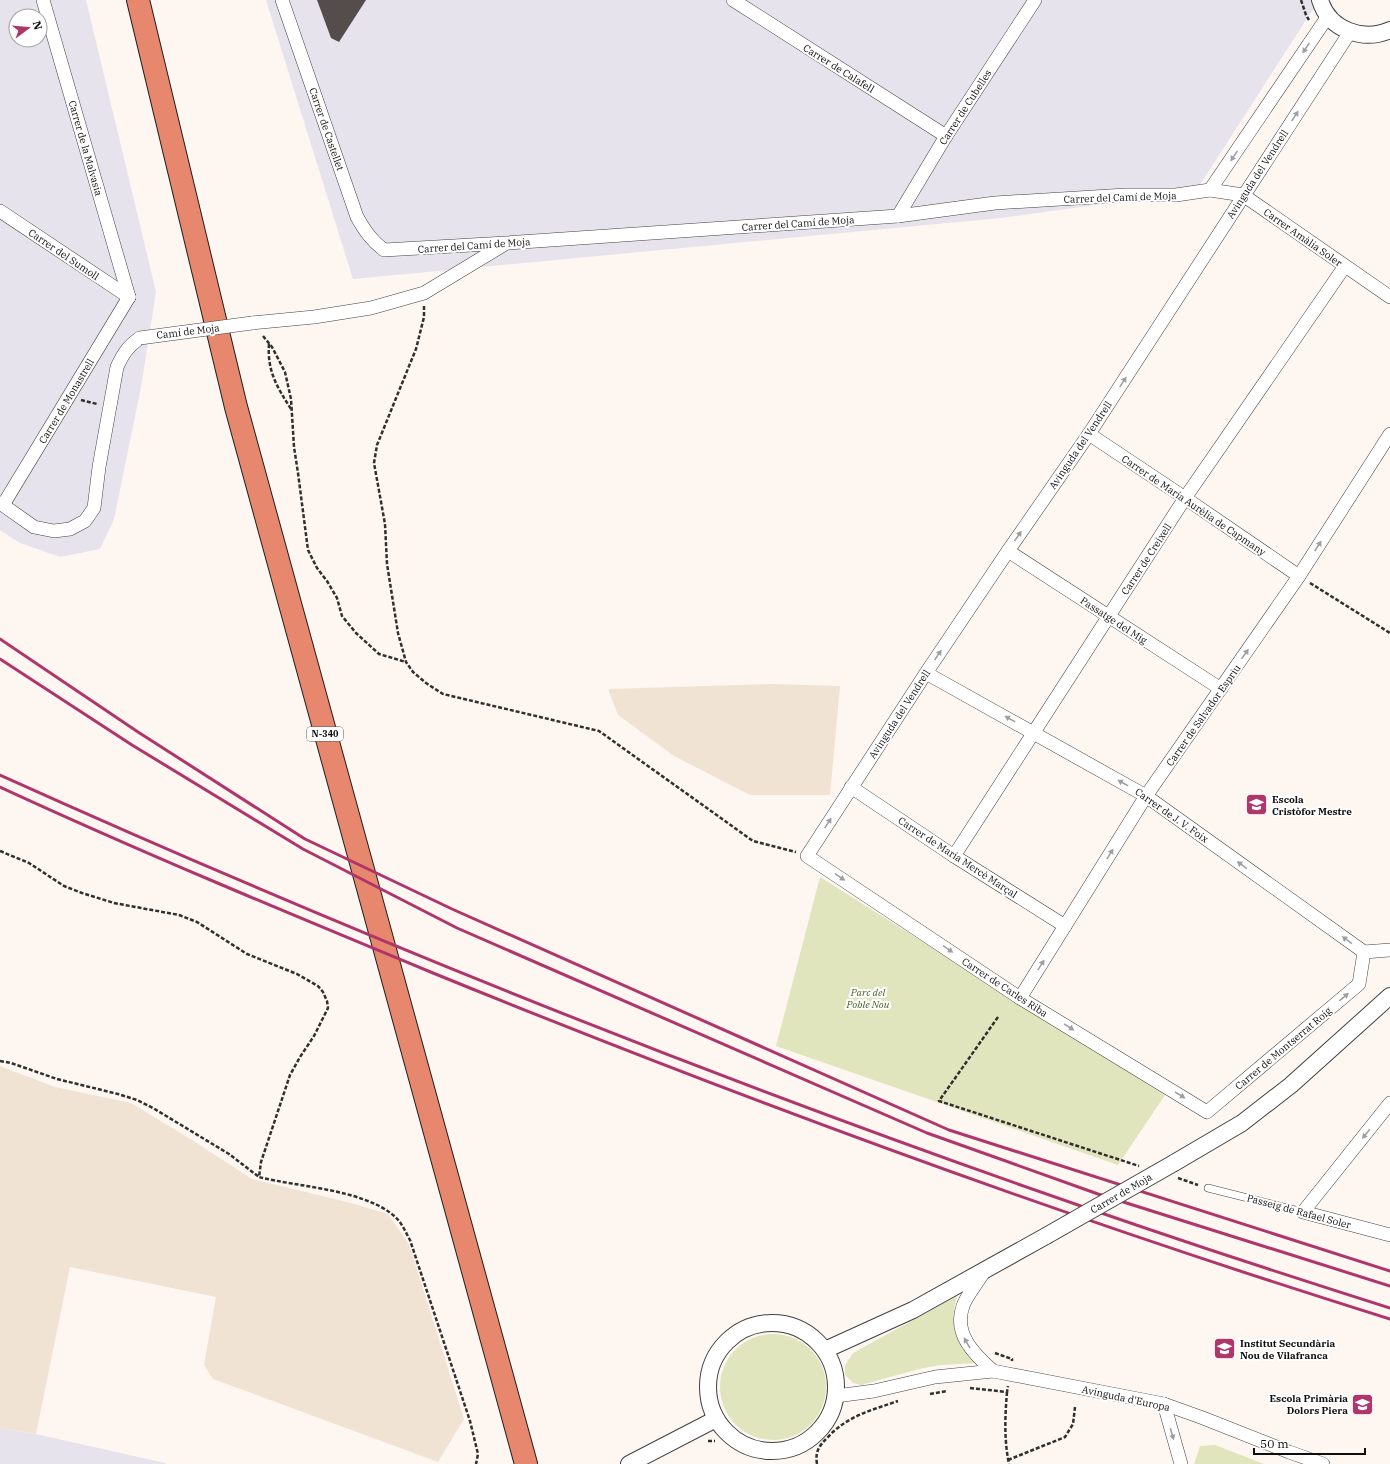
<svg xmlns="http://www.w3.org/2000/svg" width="1390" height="1464" font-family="'IBM Plex Serif',serif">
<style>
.industrial{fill:#e7e3ec;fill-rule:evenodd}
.farmland{fill:#f1e3d3}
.green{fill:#e1e5bd}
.building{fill:#554c4c}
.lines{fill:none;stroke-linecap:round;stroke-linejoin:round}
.service-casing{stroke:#414141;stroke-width:8}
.minor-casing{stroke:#414141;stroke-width:14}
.tertiary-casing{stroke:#414141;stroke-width:18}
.trunk-casing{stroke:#1f1f1f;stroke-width:24}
.path{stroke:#303030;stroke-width:2.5;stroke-dasharray:4 2;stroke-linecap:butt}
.service{stroke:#fff;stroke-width:7}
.minor{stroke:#fff;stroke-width:13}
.tertiary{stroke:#fff;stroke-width:16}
.trunk{stroke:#e7876e;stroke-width:22}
.rail{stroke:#af356b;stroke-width:3}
.minor-bridge-casing{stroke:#414141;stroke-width:14;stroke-linecap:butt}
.tertiary-bridge-casing{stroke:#414141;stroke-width:18;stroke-linecap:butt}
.minor-bridge{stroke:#fff;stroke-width:13}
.tertiary-bridge{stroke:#fff;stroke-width:16}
.oneway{fill:#9f9f9f}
.labels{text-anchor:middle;stroke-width:4;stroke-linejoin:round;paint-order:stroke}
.shield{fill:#fff;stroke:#565656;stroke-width:1}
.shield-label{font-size:9px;font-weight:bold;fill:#0e0e0e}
.street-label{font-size:10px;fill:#0e0e0e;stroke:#fff}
.poi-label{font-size:10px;font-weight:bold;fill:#0e0e0e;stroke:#fff;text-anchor:start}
.park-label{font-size:10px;font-style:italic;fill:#485f25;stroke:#fff}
</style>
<rect width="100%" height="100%" fill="#fdf6f1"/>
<g class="industrial">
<path d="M0,0H86L156,292L141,387L114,519L100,549L60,557L20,543L0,530ZM16,16H40V40H16Z"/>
<path d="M266,0H1319L1196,191L1001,218L353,279Z"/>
<path d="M0,1428L36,1434L165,1463L167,1464H0Z"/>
</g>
<g class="farmland">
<path d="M771,684L840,686L830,795H750L674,756L618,715L608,689Z"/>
<path d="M0,1066L55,1087L131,1103L192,1140L252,1179L351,1203L388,1214L409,1244L464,1419L438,1462L213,1379L204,1365L216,1297L70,1267L36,1434L0,1428Z"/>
</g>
<g class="green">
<path d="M820,877L1165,1095L1118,1165L776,1046Z"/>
<path d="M957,1296C948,1330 958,1338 977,1363L940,1365L919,1369L861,1385L853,1383L845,1375V1366L853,1353Z"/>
<circle cx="773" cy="1387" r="53"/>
<path d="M1215,1445L1264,1464H1194L1200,1446Z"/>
</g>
<path class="building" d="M317,0H366L339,42L331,38Z"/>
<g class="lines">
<defs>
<path id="service" d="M1208,1188L1303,1212"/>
<g id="minor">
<path d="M43,0L129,297"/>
<path d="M282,0L357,217C365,231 371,240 384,250L506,243L898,216L995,203L1126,195H1176L1210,190L1243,195L1390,297"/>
<path d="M733,0L946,136"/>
<path d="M1210,190L1328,16"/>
<path d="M0,211L129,297"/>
<path d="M898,216L946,136L1035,0"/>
<path d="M252,323L314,317L371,308L424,293L505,244"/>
<path d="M1089,434L1185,498L1299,576"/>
<path d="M0,503L34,527L54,531L70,529L85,521L94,508L99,467L117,367C123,354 128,346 140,338"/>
<path d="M3,505L129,297"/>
<path d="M1008,551L1221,689"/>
<path d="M926,673L1146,796L1364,952L1359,984L1207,1112L1020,998L807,856L926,673L1008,551L1089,434L1350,32"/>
<path d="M851,787L954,856L1065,926"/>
<path d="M954,856L1185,498L1345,266"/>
<path d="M1364,952L1390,950"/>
<path d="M1020,998L1146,796L1299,576L1390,434"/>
<path d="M1390,1103L1303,1212L1390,1235"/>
<path d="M986,1269C980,1279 966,1296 963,1306C953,1334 974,1354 993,1371"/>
<path d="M836,1396L874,1391L935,1377L993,1371L1164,1404L1203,1418L1289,1452L1323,1464"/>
<path d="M1164,1404L1181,1464"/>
</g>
<g id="tertiary">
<path d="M1320,0C1329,30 1363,42 1390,30"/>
<path d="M1174,1163L1242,1123L1291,1085L1390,996"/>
<circle cx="772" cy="1387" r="64"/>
<path d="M825,1350L913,1310L1046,1236"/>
<path d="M629,1464L716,1419"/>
</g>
<path id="trunk" d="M138,0L236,407L526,1464"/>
</defs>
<use href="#service" class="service-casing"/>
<use href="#minor" class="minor-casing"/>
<use href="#tertiary" class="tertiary-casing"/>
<use href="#trunk" class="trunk-casing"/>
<g class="path">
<path d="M1301,0L1306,15L1309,20"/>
<path d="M424,306V317L416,349L377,445L374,463L385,524L387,564L398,633L406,662L413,672L426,683L443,694L599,731L753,841L796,852"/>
<path d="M263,336L272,347L285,372L291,399L294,447L298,473L308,550L317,568L327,581L337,598L342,616L356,633L379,654L406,662"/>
<path d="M269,344C267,371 277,387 291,409"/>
<path d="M81,400L97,404"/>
<path d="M1310,583L1390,633"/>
<path d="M0,851L29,863L64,886L82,893L114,903L179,915L197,922L247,954L297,974L318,986L323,992L327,1001L328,1008L314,1036L300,1057L290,1075L261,1162L259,1177C298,1187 361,1189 393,1215C401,1221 405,1231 410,1240L470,1421L478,1454L476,1464"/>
<path d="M998,1017L939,1101L1139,1166"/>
<path d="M0,1061L11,1063L57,1079L118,1094L137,1100L153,1108L229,1154L259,1177"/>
<path d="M1178,1178L1198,1185"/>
<path d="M995,1353L1012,1359V1361"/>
<path d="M970,1388L1007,1392L1008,1386"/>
<path d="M1007,1392C1005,1416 1004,1440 1009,1464"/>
<path d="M930,1394L947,1391"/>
<path d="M708,1441H715"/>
<path d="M1008,1460L1065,1437L1073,1424L1075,1407"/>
<path d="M817,1464C815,1451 819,1446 828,1437C847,1416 872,1410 898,1401"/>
</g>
<use href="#service" class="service"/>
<use href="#minor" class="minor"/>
<use href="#tertiary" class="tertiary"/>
<use href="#trunk" class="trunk"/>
<g class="rail">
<path d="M0,639L138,732L305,839L452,909L949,1130L1390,1271"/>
<path d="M0,659L132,745L303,849L457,928L927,1133L1098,1194L1390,1286"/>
<path d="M0,775C453,979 916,1159 1390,1308"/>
<path d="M0,787C143,853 288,913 433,973C747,1101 1066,1218 1390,1319"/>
</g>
<defs>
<path id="minor-bridge" d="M140,338L252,323"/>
<path id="tertiary-bridge" d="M1046,1236L1174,1163"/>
</defs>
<use href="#minor-bridge" class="minor-bridge-casing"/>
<use href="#tertiary-bridge" class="tertiary-bridge-casing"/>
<use href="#minor-bridge" class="minor-bridge"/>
<use href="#tertiary-bridge" class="tertiary-bridge"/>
</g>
<defs><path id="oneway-solid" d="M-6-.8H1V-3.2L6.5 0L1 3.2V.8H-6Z"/></defs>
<g class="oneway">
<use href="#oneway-solid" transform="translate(1306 48) rotate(124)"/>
<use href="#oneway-solid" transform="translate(1295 116) rotate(-57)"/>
<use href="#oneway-solid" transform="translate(1234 156) rotate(124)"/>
<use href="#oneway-solid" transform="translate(1123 382) rotate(-57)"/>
<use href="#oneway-solid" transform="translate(1018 536) rotate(-55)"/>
<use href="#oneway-solid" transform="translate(1318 546) rotate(-57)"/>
<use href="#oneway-solid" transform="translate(1245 654) rotate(-55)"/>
<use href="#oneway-solid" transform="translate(938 655) rotate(-56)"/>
<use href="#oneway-solid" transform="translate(1010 719) rotate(-151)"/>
<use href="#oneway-solid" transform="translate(1123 783) rotate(-151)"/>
<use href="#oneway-solid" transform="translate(828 823) rotate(-58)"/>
<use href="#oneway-solid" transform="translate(1110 854) rotate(-58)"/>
<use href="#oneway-solid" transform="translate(1242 865) rotate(-144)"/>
<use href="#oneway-solid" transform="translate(840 877) rotate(34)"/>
<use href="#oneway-solid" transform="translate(1347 940) rotate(-144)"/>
<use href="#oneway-solid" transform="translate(948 949) rotate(34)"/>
<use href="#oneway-solid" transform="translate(1041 965) rotate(-58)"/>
<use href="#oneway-solid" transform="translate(1344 997) rotate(-40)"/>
<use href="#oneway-solid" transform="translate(1069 1027) rotate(32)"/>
<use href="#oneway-solid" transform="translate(1180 1095) rotate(32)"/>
<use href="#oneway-solid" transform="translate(1366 1134) rotate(129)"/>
<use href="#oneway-solid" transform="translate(967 1343) rotate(-120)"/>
<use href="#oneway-solid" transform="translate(1172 1434) rotate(74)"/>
</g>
<defs>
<symbol id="school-square" viewBox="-11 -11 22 22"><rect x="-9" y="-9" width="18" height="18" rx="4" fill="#af356b" stroke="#fff"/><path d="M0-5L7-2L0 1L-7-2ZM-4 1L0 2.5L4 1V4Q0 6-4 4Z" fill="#fff"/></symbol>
</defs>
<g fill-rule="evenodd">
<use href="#school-square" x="1244" y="792" width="25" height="25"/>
<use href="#school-square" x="1212" y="1336" width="25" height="25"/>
<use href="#school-square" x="1350" y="1392" width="25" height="25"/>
</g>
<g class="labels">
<rect class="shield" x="307" y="727" width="36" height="14" rx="3"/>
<g class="shield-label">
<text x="325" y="737">N-340</text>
</g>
<g class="street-label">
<text transform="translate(839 68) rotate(32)" y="4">Carrer de Calafell</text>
<text transform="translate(965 107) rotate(-57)" y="4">Carrer de Cubelles</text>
<text transform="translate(327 129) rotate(71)" y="4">Carrer de Castellet</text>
<text transform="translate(86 148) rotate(74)" y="4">Carrer de la Malvasia</text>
<text transform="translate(1257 174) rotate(-57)" y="4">Avinguda del Vendrell</text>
<text transform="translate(1120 197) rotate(-2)" y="4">Carrer del Camí de Moja</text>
<text transform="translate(798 223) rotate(-4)" y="4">Carrer del Camí de Moja</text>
<text transform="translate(1303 237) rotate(35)" y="4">Carrer Amàlia Soler</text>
<text transform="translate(474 245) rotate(-4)" y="4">Carrer del Camí de Moja</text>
<text transform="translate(64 254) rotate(34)" y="4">Carrer del Sumoll</text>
<text transform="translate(188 331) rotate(-7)" y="4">Camí de Moja</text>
<text transform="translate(66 401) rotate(-59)" y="4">Carrer de Monastrell</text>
<text transform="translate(1080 445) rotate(-56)" y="4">Avinguda del Vendrell</text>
<text transform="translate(1194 505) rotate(34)" y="4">Carrer de Maria Aurèlia de Capmany</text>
<text transform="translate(1146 559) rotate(-57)" y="4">Carrer de Creixell</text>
<text transform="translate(1114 620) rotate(33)" y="4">Passatge del Mig</text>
<text transform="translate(899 714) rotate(-57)" y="4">Avinguda del Vendrell</text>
<text transform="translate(1203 715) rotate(-55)" y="4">Carrer de Salvador Espriu</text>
<text transform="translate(1172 815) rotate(35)" y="4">Carrer de J. V. Foix</text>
<text transform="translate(958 857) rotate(33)" y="4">Carrer de Maria Mercè Marçal</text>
<text transform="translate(1005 987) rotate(33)" y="4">Carrer de Carles Riba</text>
<text transform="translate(1283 1048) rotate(-40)" y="4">Carrer de Montserrat Roig</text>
<text transform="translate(1121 1193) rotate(-30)" y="4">Carrer de Moja</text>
<text transform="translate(1299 1211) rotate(15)" y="4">Passeig de Rafael Soler</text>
<text transform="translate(1126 1398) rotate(12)" y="4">Avinguda d'Europa</text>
</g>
<g class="poi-label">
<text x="1272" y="803">Escola<tspan x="1272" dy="12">Cristòfor Mestre</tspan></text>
<text x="1240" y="1347">Institut Secundària<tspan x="1240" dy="12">Nou de Vilafranca</tspan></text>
<text x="1348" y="1402" text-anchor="end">Escola Primària<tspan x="1348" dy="12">Dolors Piera</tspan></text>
</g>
<g class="park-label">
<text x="868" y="996">Parc del<tspan x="868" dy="12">Poble Nou</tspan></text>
</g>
</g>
<g transform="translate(28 28) rotate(74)"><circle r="19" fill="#ffffff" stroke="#9f9f9f"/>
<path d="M0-3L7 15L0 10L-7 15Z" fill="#af356b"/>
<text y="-6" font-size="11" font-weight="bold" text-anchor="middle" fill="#0e0e0e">N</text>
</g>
<path d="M1254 1448v6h111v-6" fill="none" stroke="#0e0e0e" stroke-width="2"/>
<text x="1260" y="1448" font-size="12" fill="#0e0e0e" stroke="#ffffff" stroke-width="3" paint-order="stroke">50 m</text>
</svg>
